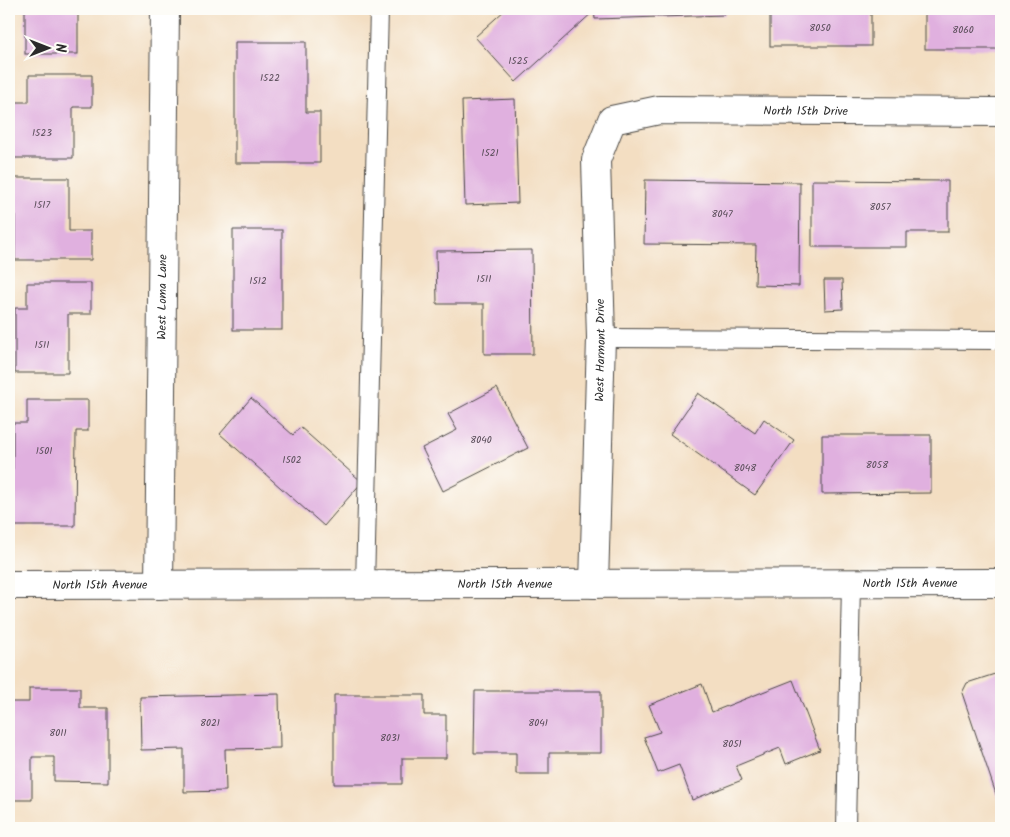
<svg xmlns="http://www.w3.org/2000/svg" width="1010" height="837" font-family="Kalam,sans-serif">
<style>
.building{fill:#e0b0df}
.lines{fill:none;stroke-linecap:round;stroke-linejoin:round}
.service-casing{stroke:#494642;stroke-width:20}
.minor-casing{stroke:#494642;stroke-width:30}
.tertiary-casing{stroke:#494642;stroke-width:30}
.service{stroke:#fff;stroke-width:18}
.minor{stroke:#fff;stroke-width:28}
.tertiary{stroke:#fff;stroke-width:28}
.labels{text-anchor:middle;stroke-width:4;stroke-linejoin:round;paint-order:stroke}
.number-label{font-size:10px;fill:#584c58}
.street-label{font-size:12px;fill:#2b2b2b;stroke:#fdfcf7}
</style>
<rect width="100%" height="100%" fill="#fdfcf7"/>
<filter id="ink" filterUnits="userSpaceOnUse"><feTurbulence type="fractalNoise" baseFrequency=".02" numOctaves="2"/><feDisplacementMap in="SourceGraphic" scale="10" xChannelSelector="R" yChannelSelector="G"/><feConvolveMatrix kernelMatrix="1 2 1 2 8 2 1 2 1" color-interpolation-filters="sRGB"/></filter>
<filter id="wash" filterUnits="userSpaceOnUse"><feTurbulence type="fractalNoise" baseFrequency=".0096" numOctaves="4" result="noise"/><feDisplacementMap in="SourceGraphic" scale="20" xChannelSelector="R" yChannelSelector="G"/><feGaussianBlur stdDeviation="1.12" result="paint"/><feColorMatrix in="noise" values="0 0 0 0 0 0 0 0 0 0 0 0 0 0 0 0 0 1.4 0 .05"/><feComposite in="paint" operator="in"/></filter>
<g filter="url(#wash)">
<rect width="100%" height="100%" fill="#f3dec2"/>
<g id="blocks">
<g class="building">
<rect x="25" y="9" width="53" height="45"/>
<path d="M506,9H591L594,11L516,82L475,37Z"/>
<path d="M594,9H725V15L595,19Z"/>
<rect x="770" y="9" width="101" height="37"/>
<rect x="925" y="9" width="76" height="40"/>
<path d="M235,42H306V112H320V163H235Z"/>
<path d="M29,75H92V107H73V158H12V102H29Z"/>
<path d="M515,99L518,203L465,205L462,101Z"/>
<path d="M15,178H69V231H91V260H15Z"/>
<path d="M645,180L800,182L799,286L755,285L756,245L644,244Z"/>
<path d="M812,180L948,181V232H907V247H812Z"/>
<rect x="233" y="230" width="49" height="100"/>
<path d="M532,250L533,354H484V304H437L436,251Z"/>
<path d="M824,280H842L843,309L825,310Z"/>
<path d="M27,283H91V314H68V373H15V308H27Z"/>
<path d="M497,388L528,448L443,491L422,448L457,430L448,414Z"/>
<path d="M698,393L755,433L764,419L794,440L755,495L670,434Z"/>
<path d="M251,398L293,435L300,427L362,482L324,526L220,434Z"/>
<path d="M27,400H88V431H76L75,526H9V469H13V423H27Z"/>
<path d="M822,435H931V493L822,494Z"/>
<path d="M1001,672V809L962,693L967,683Z"/>
<path d="M793,680L820,750L786,764L780,748L736,766L742,780L692,800L679,765L658,773L644,737L660,732L649,705L702,684L712,712Z"/>
<path d="M29,688H80V708H108V782L54,781V757H32V800H9V702H29Z"/>
<path d="M475,691H601V753H549V774H516V753H474Z"/>
<path d="M279,694L280,748L225,749L226,791L184,792V749L141,750L140,697Z"/>
<path d="M334,695H424V715H446V758H402V784H334Z"/>
</g>
</g>
</g>
<g filter="url(#ink)">
<use href="#blocks" fill-opacity="0" stroke="#494642" stroke-width="1"/>
<g class="lines">
<defs>
<g id="service">
<path d="M601,338L1001,340"/>
<path d="M365,585L379,9"/>
<path d="M846,828L851,584"/>
</g>
<g id="minor">
<path id="s1" d="M594,584L601,338L596,160L612,120L659,110L1001,112"/>
<path id="s2" d="M159,585L165,9"/>
</g>
<g id="tertiary">
<path id="s3" d="M9,585L1001,583"/>
</g>
</defs>
<use href="#service" class="service-casing"/>
<use href="#minor" class="minor-casing"/>
<use href="#tertiary" class="tertiary-casing"/>
<use href="#service" class="service"/>
<use href="#minor" class="minor"/>
<use href="#tertiary" class="tertiary"/>
</g>
</g>
<g class="labels">
<g class="number-label">
<text x="820" y="31">8050</text>
<text x="963" y="33">8060</text>
<text x="518" y="64">1525</text>
<text x="270" y="81">1522</text>
<text x="42" y="136">1523</text>
<text x="490" y="156">1521</text>
<text x="42" y="208">1517</text>
<text x="880" y="210">8057</text>
<text x="722" y="217">8047</text>
<text x="484" y="282">1511</text>
<text x="258" y="284">1512</text>
<text x="42" y="348">1511</text>
<text x="481" y="443">8040</text>
<text x="44" y="454">1501</text>
<text x="292" y="463">1502</text>
<text x="877" y="468">8058</text>
<text x="745" y="471">8048</text>
<text x="210" y="726">8021</text>
<text x="538" y="726">8041</text>
<text x="58" y="736">8011</text>
<text x="390" y="741">8031</text>
<text x="732" y="747">8051</text>
</g>
<g class="street-label">
<text dy="4" stroke="none"><textPath href="#s1" startOffset="662">North 15th Drive</textPath></text>
<text dy="4" stroke="none"><textPath href="#s2" startOffset="288">West Loma Lane</textPath></text>
<text dy="4" stroke="none"><textPath href="#s1" startOffset="234">West Harmont Drive</textPath></text>
<text dy="4" stroke="none"><textPath href="#s3" startOffset="901">North 15th Avenue</textPath></text>
<text dy="4" stroke="none"><textPath href="#s3" startOffset="496">North 15th Avenue</textPath></text>
<text dy="4" stroke="none"><textPath href="#s3" startOffset="91">North 15th Avenue</textPath></text>
</g>
</g>
<rect width="1010" height="837" fill="none" stroke="#fdfcf7" stroke-width="30"/>
<g transform="translate(48 48) rotate(90)" stroke="#fdfcf7" stroke-width="4" paint-order="stroke">
<path d="M0-4L9 19L0 12L-9 19Z" fill="#2b2b2b"/>
<text y="-8" font-size="14" font-weight="bold" text-anchor="middle" fill="#2b2b2b">N</text>
</g>
</svg>
